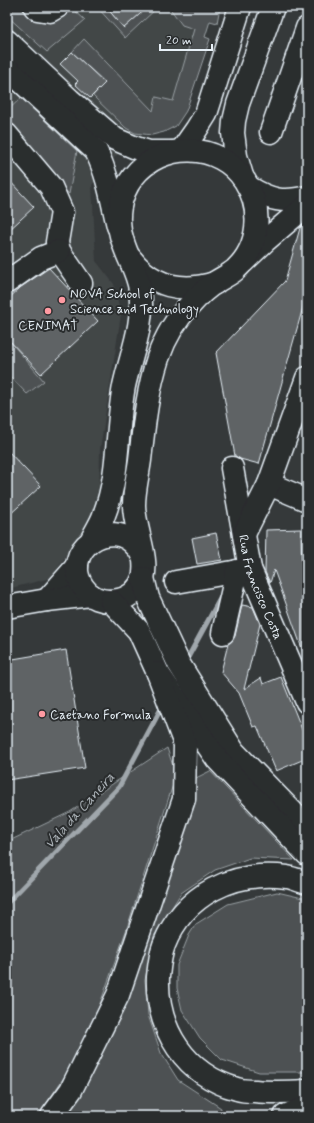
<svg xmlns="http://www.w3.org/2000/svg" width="314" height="1123" font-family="Mynerve,sans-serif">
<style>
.built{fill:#424647}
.green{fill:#4d5152;stroke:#9aa1a5}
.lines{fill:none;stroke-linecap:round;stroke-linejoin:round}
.stream{stroke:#a0a7ac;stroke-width:5}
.building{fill:#5f6365;stroke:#e8f1f8}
.minor-casing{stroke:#e8f1f8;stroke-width:25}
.major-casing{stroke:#e8f1f8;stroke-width:25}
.highway-casing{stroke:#e8f1f8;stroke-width:25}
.minor{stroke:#2a2d2e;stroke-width:22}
.major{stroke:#2a2d2e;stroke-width:22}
.highway{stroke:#2a2d2e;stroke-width:22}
.poi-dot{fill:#ff9aa2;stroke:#2a2d2e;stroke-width:1.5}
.labels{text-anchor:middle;stroke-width:4;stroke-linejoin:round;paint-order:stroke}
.poi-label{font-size:13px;fill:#e8f1f8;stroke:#2a2d2e;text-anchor:start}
.street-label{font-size:13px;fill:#e8f1f8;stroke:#2a2d2e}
.water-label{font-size:14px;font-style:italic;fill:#acb3b8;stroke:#2a2d2e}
</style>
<rect width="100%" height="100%" fill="#35393a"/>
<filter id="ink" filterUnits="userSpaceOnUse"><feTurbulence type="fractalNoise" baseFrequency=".025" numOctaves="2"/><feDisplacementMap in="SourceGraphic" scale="8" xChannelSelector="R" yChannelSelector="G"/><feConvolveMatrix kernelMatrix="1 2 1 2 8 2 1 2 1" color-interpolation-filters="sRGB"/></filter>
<g filter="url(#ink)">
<path class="built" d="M7,7H220L217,23L210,21L205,37L210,39L186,111L176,126L164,132L152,135L135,133L92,185L96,261L114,284L121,315L100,449L99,507L51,578L7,589Z"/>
<g class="green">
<path d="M7,7H24L33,16L48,21L72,8L85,20L47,52L7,16Z"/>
<path d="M97,7H106L124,28L148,7H158L125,38Z"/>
<path d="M169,7H220L217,23L210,21L205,37L210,39L186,111L176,126L164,132L152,135L135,133L126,128L93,96L105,82L72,52L84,39L153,111L156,97L173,101L194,29L182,25Z"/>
<path d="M21,98L77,151L69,194L7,127V111Z"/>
<path d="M7,338L44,381L27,394L7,373Z"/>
<path d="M167,748L176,775L126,931L85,1046L38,1116H7V842L70,812Z"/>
<path d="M210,771L294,860L250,858L215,870L181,893L154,936L145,980L148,1015L161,1053L178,1080L221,1108L220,1116H64L187,819L196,778Z"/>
<path d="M277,892L307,899V1072H259L222,1060L200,1038L182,1010L177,988V965L189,935L196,924L228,904Z"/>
</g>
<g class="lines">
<g class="stream">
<path d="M186,661L222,595"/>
<path d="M7,903L119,787L163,705"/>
</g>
</g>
<g class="building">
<path d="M106,7H148L124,28Z"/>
<path d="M72,52L105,83L90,98L75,84L78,81L60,64Z"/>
<path d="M7,178L34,207L7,232Z"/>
<path d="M307,221V293L259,464L240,459L235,456L216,353L285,281L300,228Z"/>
<path d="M49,268L98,321L41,374L7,338V300L21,287Z"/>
<path d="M7,450L41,486L7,517Z"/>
<path d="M301,529L302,582H307V656L305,657L274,570L270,583L265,572L266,530Z"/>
<path d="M216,533L222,560L197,564L192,538Z"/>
<path d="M242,605L253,607L260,624L244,689L261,678L263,684L281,677L307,742V758L276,771L257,726L253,727L239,693L221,672L228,644L232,641L235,636Z"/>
<path d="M66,650L85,768L7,780V660Z"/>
</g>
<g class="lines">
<defs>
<g id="minor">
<path d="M35,7L37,9L50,11L57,7"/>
<path d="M7,41L70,100L115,139L136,148L149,152H170"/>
<path d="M7,68L96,151C108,175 112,201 118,226"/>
<path d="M271,132L307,28"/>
<path d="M7,135L51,187L62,212L57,242L59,251L81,283"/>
<path d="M250,188C270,200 283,203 307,197"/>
<path d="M243,262L265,241L307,205"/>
<path d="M7,282L41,258L59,251"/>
<path id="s1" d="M232,468L250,569L307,702"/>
<path d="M269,484L307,500"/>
<path d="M244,534L269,484L307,378"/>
<path d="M176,582L250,569"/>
<path d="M47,600L77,566"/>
<path d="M7,607L47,600L91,595"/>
<path d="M223,633L237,571"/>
</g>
<g id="major">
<path d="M182,150L196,130L206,114L240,7"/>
<path d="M242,176L236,156L233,133L234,121L238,104L273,7"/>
<path d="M131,259C153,287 182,293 215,283"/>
<path d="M91,541C95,532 101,524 104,515C120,474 116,428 124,386C131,354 145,323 140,290C138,273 128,259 123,242C115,220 119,195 133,177C161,141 220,141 245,181C263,209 260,247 235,270C229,275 222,278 216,282C206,288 197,297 190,305C175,320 165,338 158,358C147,392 144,425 140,460C138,475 134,490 134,505C134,527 149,558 143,578C134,604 98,609 83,587C59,551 111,514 137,547C140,550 141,553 143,557"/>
<path d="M143,578L148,598L179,664L234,752L307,827"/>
<path d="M111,601L139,631L158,673L217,759L307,854"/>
</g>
<g id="highway">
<path d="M307,883C300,881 293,878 287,877C234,870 184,894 164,945C160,955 159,967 158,977C156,1030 186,1075 237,1089C243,1091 250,1091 255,1091C273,1093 289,1092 307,1091"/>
<path d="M52,1116L71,1090L118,995L184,799L185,744L158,673"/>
<path d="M285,1116L307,1107"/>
</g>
</defs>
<use href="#minor" class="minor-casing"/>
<use href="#major" class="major-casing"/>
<use href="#highway" class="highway-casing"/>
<use href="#minor" class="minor"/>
<use href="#major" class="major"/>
<use href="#highway" class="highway"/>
</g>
</g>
<g class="poi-dot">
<circle cx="62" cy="300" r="4"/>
<circle cx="48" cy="311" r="4"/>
<circle cx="42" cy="714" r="4"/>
</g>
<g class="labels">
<g class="poi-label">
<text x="70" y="298">NOVA School of<tspan x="70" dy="15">Science and Technology</tspan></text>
<text x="48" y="330" text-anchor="middle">CENIMAT</text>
<text x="50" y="719">Caetano Formula</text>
</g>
<g class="street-label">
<text dy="5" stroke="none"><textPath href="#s1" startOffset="123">Rua Francisco Costa</textPath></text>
</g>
<g class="water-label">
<text transform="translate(79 810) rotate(-48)" y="5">Vala da Caneira</text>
</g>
</g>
<rect width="314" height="1123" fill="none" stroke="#2a2d2e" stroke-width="24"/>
<rect x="12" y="12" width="290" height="1099" fill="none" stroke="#e8f1f8" stroke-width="1.5" filter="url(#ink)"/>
<path d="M160 44v6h52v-6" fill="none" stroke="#e8f1f8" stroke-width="2"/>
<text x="166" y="44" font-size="12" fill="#e8f1f8" stroke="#2a2d2e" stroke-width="3" paint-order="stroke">20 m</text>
</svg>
